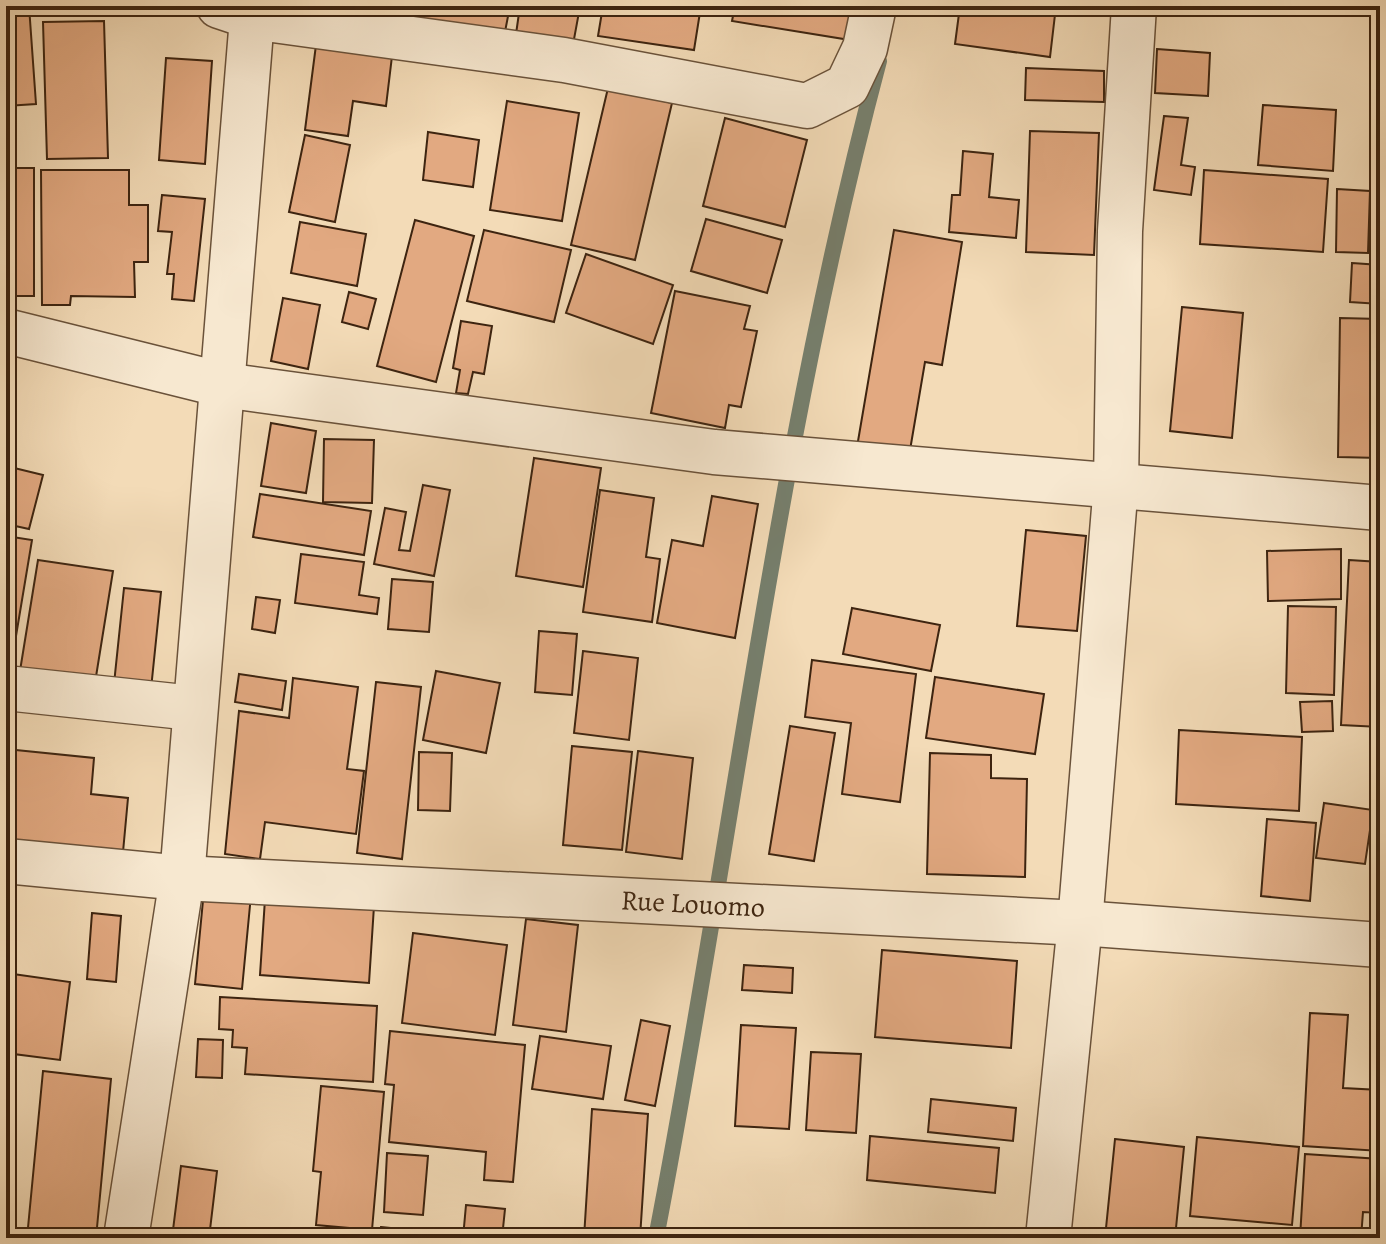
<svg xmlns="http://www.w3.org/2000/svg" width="1386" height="1244" font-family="Alegreya,serif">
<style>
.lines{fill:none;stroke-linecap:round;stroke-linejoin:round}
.stream{stroke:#767f6d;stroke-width:16}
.building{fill:#e2a981;stroke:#3d2410;stroke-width:2}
.minor-casing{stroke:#6a523a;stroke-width:47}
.minor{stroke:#f7e8d0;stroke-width:44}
.labels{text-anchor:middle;stroke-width:7;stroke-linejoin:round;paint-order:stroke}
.street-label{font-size:28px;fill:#3d2410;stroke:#f7e8d0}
</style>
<rect width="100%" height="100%" fill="#f3dbb7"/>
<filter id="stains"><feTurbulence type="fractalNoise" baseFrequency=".0025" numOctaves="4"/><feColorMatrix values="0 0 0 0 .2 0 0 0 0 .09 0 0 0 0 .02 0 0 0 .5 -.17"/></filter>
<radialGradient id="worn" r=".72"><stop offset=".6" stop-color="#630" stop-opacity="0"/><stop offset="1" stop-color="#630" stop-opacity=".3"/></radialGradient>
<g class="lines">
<path class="stream" d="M656,1238C732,846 776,447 879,61"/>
</g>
<g class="building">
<path d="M6,6H29L36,104L6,106Z"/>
<path d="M423,6H510L503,42L420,27Z"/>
<path d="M520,6H595L594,14L579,12L572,50L515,41Z"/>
<path d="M603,6H701L694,50L598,36Z"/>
<path d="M735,6H855L850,40L732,21Z"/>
<path d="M960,6H1056L1050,57L955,44Z"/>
<path d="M104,21L108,158L47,159L43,22Z"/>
<path d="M316,45L392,56L386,106L353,101L348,136L305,130Z"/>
<path d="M1157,49L1210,53L1208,96L1155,93Z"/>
<path d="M166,58L212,61L205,164L159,160Z"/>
<path d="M1026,68L1104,71V102L1025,100Z"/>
<path d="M608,88L672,103L635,260L571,245Z"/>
<path d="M507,101L579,113L562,221L490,210Z"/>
<path d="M1263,105L1336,110L1333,171L1258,165Z"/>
<path d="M1164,116L1188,118L1181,165L1195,167L1191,195L1154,190Z"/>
<path d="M725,118L807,140L785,227L703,206Z"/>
<path d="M1030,131L1099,133L1094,255L1026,252Z"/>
<path d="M428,132L479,140L473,187L423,180Z"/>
<path d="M305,135L350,145L335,222L289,212Z"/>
<path d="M963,151L993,154L989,197L1019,200L1016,238L949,232L952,195H960Z"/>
<rect x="6" y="168" width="28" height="128"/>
<path d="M41,170H129V205H148V262H134L135,297L71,296L70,305H42Z"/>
<path d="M1204,170L1328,179L1323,252L1200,244Z"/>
<path d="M1337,189L1370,191L1368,253L1336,252Z"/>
<path d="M162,195L205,199L194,301L172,299L174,274H167L172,232L158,231Z"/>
<path d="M706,219L782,240L767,293L691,271Z"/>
<path d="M415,220L474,236L436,382L377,366Z"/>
<path d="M300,222L366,234L357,286L291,273Z"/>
<path d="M484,230L571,250L554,322L467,301Z"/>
<path d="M894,230L962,242L942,365L925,362L909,456L857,447Z"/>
<path d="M586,254L673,285L653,344L566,313Z"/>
<path d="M1352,263L1380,265V304L1350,302Z"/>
<path d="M675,291L750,306L744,329L757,331L741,407L729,405L725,428L651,413Z"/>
<path d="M349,292L376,299L368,329L342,322Z"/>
<path d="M283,298L320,305L308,369L271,361Z"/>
<path d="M1182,307L1243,313L1232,438L1170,431Z"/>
<path d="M1340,318L1380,319V458L1338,457Z"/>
<path d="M461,321L492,326L484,374L473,372L468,394L456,393L460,370L453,368Z"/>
<path d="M271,423L316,431L306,493L261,486Z"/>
<path d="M324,439L374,440L372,503L323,502Z"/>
<path d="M534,458L601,468L583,587L516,576Z"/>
<path d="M6,466L43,475L29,529L6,524Z"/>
<path d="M423,485L450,490L434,576L374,564L385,508L406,512L399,550L410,551Z"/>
<path d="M600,490L654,498L646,557L660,559L652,622L583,612Z"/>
<path d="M260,494L371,511L364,555L253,537Z"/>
<path d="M712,496L758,504L735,638L657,623L672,540L703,546Z"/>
<path d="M1026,530L1086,536L1077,631L1017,626Z"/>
<path d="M6,536L32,540L10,672L6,671Z"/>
<path d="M1341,549V599L1268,601L1267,551Z"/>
<path d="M301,554L364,562L359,595L379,598L377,614L295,603Z"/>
<path d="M38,560L113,571L94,689L19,677Z"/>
<path d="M1349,560L1380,562V727L1341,725Z"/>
<path d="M392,579L433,582L429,632L388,629Z"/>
<path d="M124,588L161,592L151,689L114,684Z"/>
<path d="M256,597L280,600L275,633L252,629Z"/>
<path d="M1288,606L1336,607L1334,695L1286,693Z"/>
<path d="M852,608L940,625L931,671L843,654Z"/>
<path d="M539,631L577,634L572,695L535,692Z"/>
<path d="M583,651L638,658L629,740L574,733Z"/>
<path d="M812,660L916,674L900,802L842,794L851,723L805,717Z"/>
<path d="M436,671L500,683L486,753L423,740Z"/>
<path d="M239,674L286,681L282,710L235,702Z"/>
<path d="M935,677L1044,694L1035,754L926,738Z"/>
<path d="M293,678L358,687L347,769L364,771L356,834L265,822L260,859L225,854L239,711L289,718Z"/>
<path d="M376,682L421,687L402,859L357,853Z"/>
<path d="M1332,701L1333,731L1302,732L1300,702Z"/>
<path d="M790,726L835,733L814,861L769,854Z"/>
<path d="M1179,730L1302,737L1299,811L1176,804Z"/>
<path d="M1379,744H1380V803L1372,802Z"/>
<path d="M572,746L632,752L622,850L563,845Z"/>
<path d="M6,749L94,758L91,794L128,798L123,852L6,840Z"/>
<path d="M638,751L693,758L682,859L626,852Z"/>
<path d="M419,752L452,753L450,811L418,810Z"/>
<path d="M930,753L991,755V778L1027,779L1025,877L927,874Z"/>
<path d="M1324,803L1373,810L1365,864L1316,858Z"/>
<path d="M1267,819L1316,823L1310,901L1261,896Z"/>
<path d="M204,890L251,895L242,989L195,984Z"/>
<path d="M265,899L374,906L369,983L260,975Z"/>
<path d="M92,913L121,916L116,982L87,979Z"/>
<path d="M526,919L578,925L566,1032L513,1025Z"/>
<path d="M413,933L507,945L495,1035L402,1023Z"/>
<path d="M882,950L1017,961L1011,1048L875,1037Z"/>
<path d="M744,965L793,968L792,993L742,990Z"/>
<path d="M6,973L70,982L60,1060L6,1053Z"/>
<path d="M220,997L377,1006L373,1082L245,1074L247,1048L232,1047L233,1030L219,1029Z"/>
<path d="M1310,1013L1348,1015L1343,1088L1380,1090V1151L1303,1146Z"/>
<path d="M641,1020L670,1026L655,1106L625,1100Z"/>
<path d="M741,1025L796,1028L789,1129L735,1126Z"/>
<path d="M390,1031L525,1045L513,1182L484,1180L486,1152L389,1142L394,1085L385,1084Z"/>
<path d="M540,1036L611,1046L603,1099L532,1089Z"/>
<path d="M198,1039L223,1040L222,1078L196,1077Z"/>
<path d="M811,1052L861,1054L856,1133L806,1130Z"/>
<path d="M43,1071L111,1079L96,1238H27Z"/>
<path d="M321,1086L384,1092L372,1230L316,1225L321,1172L313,1171Z"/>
<path d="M931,1099L1016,1108L1013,1141L928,1132Z"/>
<path d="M592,1109L648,1114L640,1238H584Z"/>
<path d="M870,1136L999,1148L995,1193L867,1180Z"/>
<path d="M6,1137L13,1139L6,1184Z"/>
<path d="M1197,1137L1299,1147L1292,1225L1190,1216Z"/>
<path d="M1115,1139L1184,1147L1175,1238H1105Z"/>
<path d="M387,1153L428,1156L423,1215L384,1212Z"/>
<path d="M1305,1154L1380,1159V1213L1363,1212L1361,1238H1300Z"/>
<path d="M181,1166L217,1171L209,1238H172Z"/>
<path d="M466,1205L505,1209L502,1238H463Z"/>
<path d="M381,1227L409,1230V1238H380Z"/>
</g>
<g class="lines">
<defs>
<g id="minor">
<path d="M219,6L252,17L564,60L807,106L847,86L865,48L874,6"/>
<path d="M6,331L223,385L714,452L1380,508"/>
<path d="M6,688L193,708"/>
<path d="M6,861L182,878L1080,923L1380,945"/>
<path d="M126,1238L182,878L253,6"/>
<path d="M1048,1238L1080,923L1116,484L1120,231L1134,6"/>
</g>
</defs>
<use href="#minor" class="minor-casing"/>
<use href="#minor" class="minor"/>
</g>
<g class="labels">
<g class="street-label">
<text transform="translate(693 903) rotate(3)" y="10">Rue Louomo</text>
</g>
</g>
<rect width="1386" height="1244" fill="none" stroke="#f3dbb7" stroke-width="32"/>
<rect x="8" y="8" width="1370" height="1228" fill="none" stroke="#3d2410" stroke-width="4"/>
<rect x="16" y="16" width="1354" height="1212" fill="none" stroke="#3d2410" stroke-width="2"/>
<rect width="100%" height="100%" filter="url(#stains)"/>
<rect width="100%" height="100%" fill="url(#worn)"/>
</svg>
